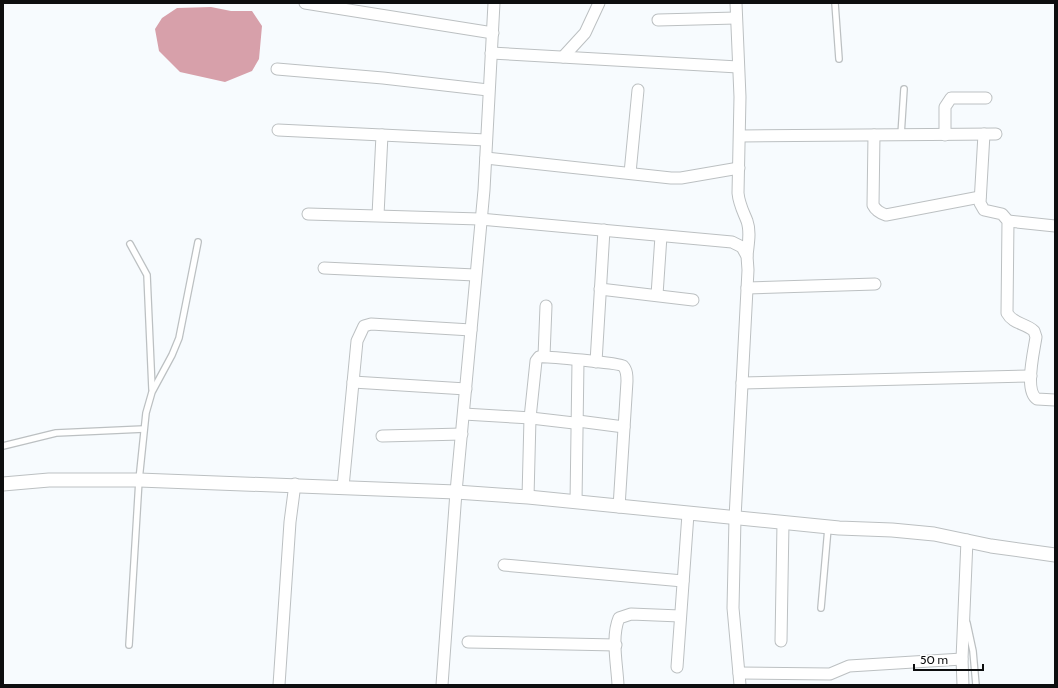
<svg xmlns="http://www.w3.org/2000/svg" width="1058" height="688" font-family="Cabin,sans-serif">
<style>
.water{fill:#d7a0aa}
.lines{fill:none;stroke-linecap:round;stroke-linejoin:round}
.service-casing{stroke:#bcc0c2;stroke-width:8}
.minor-casing{stroke:#bcc0c2;stroke-width:13}
.tertiary-casing{stroke:#bcc0c2;stroke-width:15}
.service{stroke:#fff;stroke-width:5.5}
.minor{stroke:#fff;stroke-width:11}
.tertiary{stroke:#fff;stroke-width:13}
</style>
<rect width="100%" height="100%" fill="#f7fbfe"/>
<path class="water" d="M211,7L231,11H252L262,26L259,59L252,71L225,82L180,72L159,51L155,29L162,18L177,8Z"/>
<g class="lines">
<defs>
<g id="service">
<path d="M835,3L839,59"/>
<path d="M901,135L904,89"/>
<path d="M130,244L147,275L152,389"/>
<path d="M3,446L56,433L144,429"/>
<path d="M821,608L828,528"/>
<path d="M967,623L973,651L976,685"/>
<path d="M129,645L139,480L146,413L152,392L172,355L179,338L198,242"/>
</g>
<g id="minor">
<path d="M305,3L493,33"/>
<path d="M736,3L740,97L738,193C739,204 743,211 747,221C751,232 748,245 747,256"/>
<path d="M658,20L736,18"/>
<path d="M491,53L738,67"/>
<path d="M563,57L585,33L599,3"/>
<path d="M277,69L383,78L488,90"/>
<path d="M278,130L486,140"/>
<path d="M984,134L980,203L984,210L1002,214L1008,221L1007,313C1013,324 1025,323 1034,331L1036,337C1034,351 1024,391 1037,399L1055,400"/>
<path d="M874,135L873,205C876,211 880,213 886,215L980,197"/>
<path d="M945,135V107L951,98H986"/>
<path d="M740,136L996,134"/>
<path d="M486,158L671,178H681L739,168"/>
<path d="M630,173L638,90"/>
<path d="M308,214L480,219L732,242L742,247L747,256L748,270L735,518L733,608L740,685"/>
<path d="M378,215L382,135"/>
<path d="M1008,221L1055,226"/>
<path d="M324,268L475,275"/>
<path d="M747,288L875,284"/>
<path d="M600,289L693,300"/>
<path d="M657,295L661,236"/>
<path d="M544,356L546,306"/>
<path d="M596,362L604,230"/>
<path d="M353,382L466,389"/>
<path d="M742,383L1031,376"/>
<path d="M464,414L531,418L574,423L578,421L624,427"/>
<path d="M382,436L462,434"/>
<path d="M343,487L357,341L364,326L371,324L471,330"/>
<path d="M528,497L530,418L536,361L539,357C545,356 619,363 623,366C627,370 627,376 627,381L619,507"/>
<path d="M576,502L578,361"/>
<path d="M504,565L683,581"/>
<path d="M781,641L783,523"/>
<path d="M468,642L616,645"/>
<path d="M677,667L688,514"/>
<path d="M739,673L830,674L849,666L962,659"/>
<path d="M279,685L290,522L295,484"/>
<path d="M442,685L456,492L484,190L494,3"/>
<path d="M618,685C617,664 611,637 619,618L631,614L680,616"/>
<path d="M963,685L962,659L967,540"/>
</g>
<path id="tertiary" d="M3,484L49,480H139L456,492L528,497L839,528L892,530L934,534L991,546L1055,555"/>
</defs>
<use href="#service" class="service-casing"/>
<use href="#minor" class="minor-casing"/>
<use href="#tertiary" class="tertiary-casing"/>
<use href="#service" class="service"/>
<use href="#minor" class="minor"/>
<use href="#tertiary" class="tertiary"/>
</g>
<rect width="1058" height="688" fill="none" stroke="#0d0e0f" stroke-width="8"/>
<path d="M914 664v6h69v-6" fill="none" stroke="#0d0e0f" stroke-width="2"/>
<text x="920" y="664" font-size="12" fill="#0d0e0f" stroke="#ffffff" stroke-width="3" paint-order="stroke">50 m</text>
</svg>
